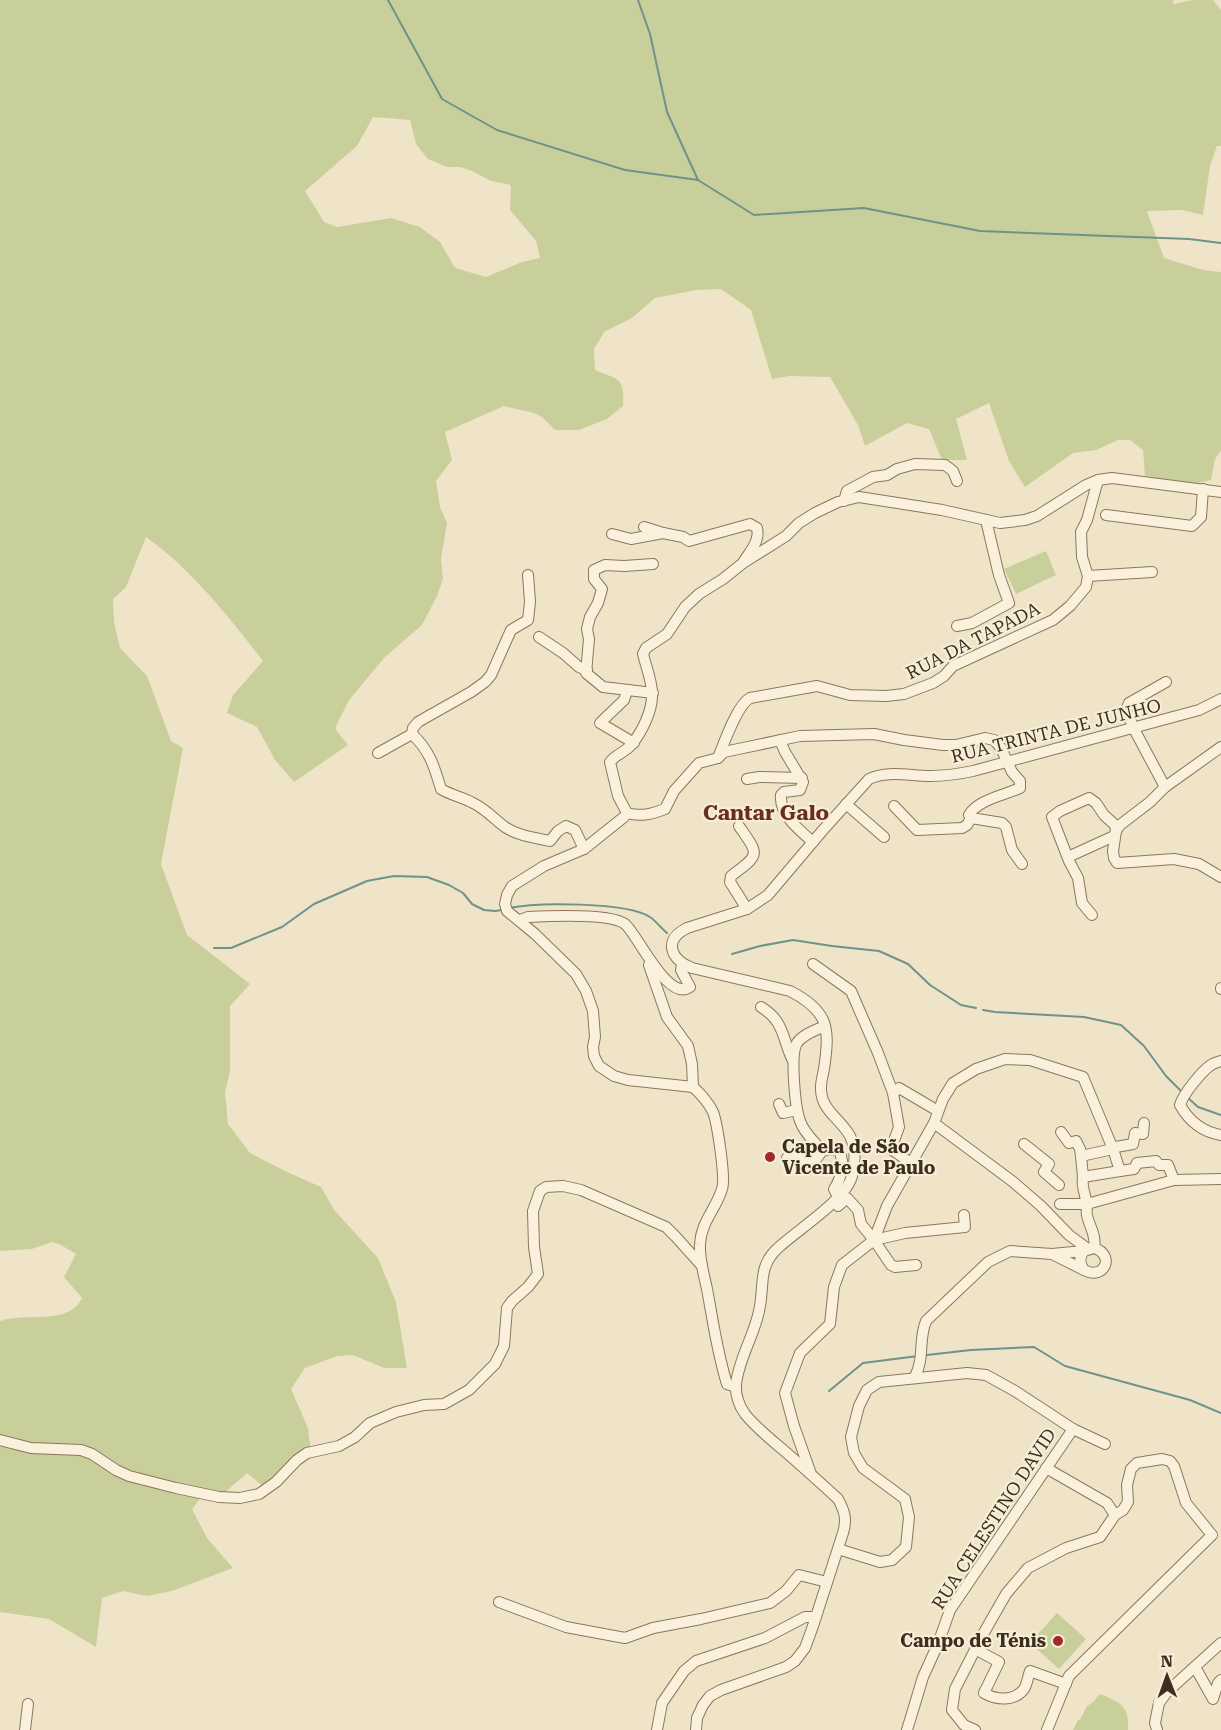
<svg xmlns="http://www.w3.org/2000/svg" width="1221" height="1730" font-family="'Roboto Serif',serif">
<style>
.green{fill:#c9cf9b;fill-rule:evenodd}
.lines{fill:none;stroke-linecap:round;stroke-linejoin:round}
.stream{stroke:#6f938a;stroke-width:2}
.minor-casing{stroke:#8d765c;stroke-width:12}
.minor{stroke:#faf1dc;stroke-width:10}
.poi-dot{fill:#9e2a2b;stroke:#f7eed8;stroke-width:2}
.labels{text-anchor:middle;stroke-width:4.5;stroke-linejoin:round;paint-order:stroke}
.street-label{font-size:18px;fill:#3d2e20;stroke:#f7eed8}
.poi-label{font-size:18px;font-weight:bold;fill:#3d2e20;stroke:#f7eed8;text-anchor:start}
.quarter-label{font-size:21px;font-weight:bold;fill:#6b2e1e;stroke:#f7eed8}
</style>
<rect width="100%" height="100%" fill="#f0e4c8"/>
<g class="green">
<path d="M0,0H1174L1173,4L1193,0H1213L1221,10V146H1217L1210,166L1203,215L1182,210L1147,211L1164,258L1203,270L1221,272V451L1215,459L1211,480L1192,484L1145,476L1143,450L1130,440H1118L1096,450L1073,453L1025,487L1009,461L989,403L956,419L967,460H942L929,429L907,423L865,446L858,425L830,377L789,376L772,379L751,310L721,289L696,290L655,298L632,318L604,332L594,349L595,370C619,380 625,377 623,406L607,419L579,430H555L542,417L534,413L504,406L445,432L452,460L436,481L440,507L447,523L441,559L443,579L437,596L422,625L385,657L349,700L336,726V730L348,745L294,782L275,760L257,727L227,713L233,695L263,661C229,617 192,570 146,537L126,587L113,599L114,622L120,648L147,676L171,741L183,748L161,864L187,935L250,984L230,1006V1072L225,1092L228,1124L250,1153L285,1171L321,1187L335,1211L378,1258L396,1302L407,1368H384L353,1355L337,1356L305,1368L291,1389L308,1428L311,1452L264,1487L247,1473L222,1495L202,1496L192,1509L207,1538L233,1568L172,1591L147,1596L123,1591L102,1598L96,1647L49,1619L0,1612V1321C26,1312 69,1326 82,1298L64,1277L76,1254L61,1245L52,1242L32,1249L0,1251ZM373,117L410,120L416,144L428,159L447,167H460L472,171L491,181L511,185L510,210L536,241L540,258L522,262L486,277L455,268L440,242L420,227L391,218L337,227L324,222L305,191L357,146Z"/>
<path d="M1046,551L1056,575L1016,594L1004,569Z"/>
<path d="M1057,1613L1086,1639L1059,1669L1030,1643Z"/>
<path d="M1100,1694C1120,1702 1130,1706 1128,1730H1073L1078,1720H1080L1087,1706L1092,1703Z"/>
</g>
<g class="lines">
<g class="stream">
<path d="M388,0L442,99L497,130L625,170L698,180"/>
<path d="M638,0L650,34L667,112L698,180L754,215L864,208L980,231L1189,239L1221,243"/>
<path d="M509,908C537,902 627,902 650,917C656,921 661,928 667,933"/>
<path d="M214,948H231L282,927L314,904L367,881L394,876L427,877L449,885L463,893L472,904L484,910L495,911L502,910"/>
<path d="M732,954L760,946L793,940L832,946L879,951L908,964L930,985L961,1005L976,1008"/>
<path d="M983,1010L995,1012L1084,1017L1121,1025L1144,1046L1166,1076L1183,1093"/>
<path d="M1187,1097L1198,1107L1221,1115"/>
<path d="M927,1355L971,1350L1034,1347L1065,1366L1190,1400L1221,1413"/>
<path d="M829,1391L863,1363L918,1356"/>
</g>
<defs>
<g id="minor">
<path d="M844,501L847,491L873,477L887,475L897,469L915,464L945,465L953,471L957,481"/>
<path d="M1106,515L1192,526L1201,517L1203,489"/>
<path d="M644,527L663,533L683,537L689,541L750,524L757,528C760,541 751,550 744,561"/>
<path d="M612,534L631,539L663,533"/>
<path d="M528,575L530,602L528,620L511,630L491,675L485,682L471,692L418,722L413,728L412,734C430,751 434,766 441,789C451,795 461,797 471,802C485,808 494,819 505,827C518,836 536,838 550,841L558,831L566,826L575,830L584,849"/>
<path d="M1088,576L1152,572"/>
<path d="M957,626L972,623L1009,603L999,575L986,520"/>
<path d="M539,637L563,653L579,667L587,670"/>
<path d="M627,691L624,700L600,723L634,743"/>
<path d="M653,693L603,687L586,673L589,639L587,629L590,617L598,603L602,589L594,579V570L605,565L624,566L653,564"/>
<path d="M780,740L785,752L803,782L800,790L784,792L781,795C779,814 799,830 813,842"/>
<path d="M1221,747L1165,787L1150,802L1120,825L1116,831L1113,851L1114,858L1117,863L1174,859L1199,864L1221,877"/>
<path d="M378,753L412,734"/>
<path d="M718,758C724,743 737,705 750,698L817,686L850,695L886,696L904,694L933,683L944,676L953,666L1053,620L1070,606L1086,587L1088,576L1082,557L1081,532L1087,520L1098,480"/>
<path d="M747,779L759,777L802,778"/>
<path d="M1165,787L1134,729L1126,710L1129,703L1166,682"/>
<path d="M846,804L884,837"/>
<path d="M894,806L917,830L962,828L967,825L971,818"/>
<path d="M627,813L624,817L584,849L544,866L512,886L507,895L505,904L507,911L535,934L576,974L586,991L593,1011L595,1037L593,1047L594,1056L599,1066L614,1076L628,1080L693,1087"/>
<path d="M739,826C759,855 761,854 731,876L730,882L747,909"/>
<path d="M1068,857L1114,836L1116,831L1115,825L1104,815L1096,803L1089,798L1060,811L1052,817L1069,861L1078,878L1082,903L1092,915"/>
<path d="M1022,864L1012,850L1006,827L1002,823L971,818L969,815C977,800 1005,795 1020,788V781L1012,772L1001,748L994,740L985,738L956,745H943L904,740L874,734L800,736L724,752L718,758L699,763L674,791L665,809C652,814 641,817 627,813L618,796L610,762C616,754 626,752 632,744C642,732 652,711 652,696C653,683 646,667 643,654L646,648L667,634L685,607L699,594L723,579L743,563L786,536L799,523L815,513L838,502L859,497L942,510L1000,523L1025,520L1037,516L1086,485L1098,480L1112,478L1221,492"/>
<path d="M520,920L528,917C548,916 611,913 625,924C638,935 668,1003 690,987L681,970L682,964"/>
<path d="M813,964L851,991L878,1053L893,1093L899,1127L891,1149L911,1163"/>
<path d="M649,965L667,1017L688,1046L692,1064L693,1087"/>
<path d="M1221,988V989"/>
<path d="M761,1007C784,1021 782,1037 792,1059"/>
<path d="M1221,1061C1218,1062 1214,1063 1211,1065C1202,1071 1183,1094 1180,1105C1189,1121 1203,1132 1221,1135"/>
<path d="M693,1087C701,1094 708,1102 713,1112C717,1122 726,1179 722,1189C716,1209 701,1222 700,1244C699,1258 704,1275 707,1289C713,1321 717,1352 727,1384L736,1387"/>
<path d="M893,1093L899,1088L938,1111"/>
<path d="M779,1104L783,1113L797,1110"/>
<path d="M934,1123L1012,1181L1041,1206L1069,1235L1088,1249"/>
<path d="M1144,1123L1143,1134L1135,1133L1133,1144L1116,1147L1113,1149L1120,1171L1134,1169L1137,1163L1156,1161L1159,1165H1168L1174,1180"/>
<path d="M1061,1132L1069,1143L1076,1141L1080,1149L1081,1156"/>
<path d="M1024,1144L1049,1164L1044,1172L1059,1185"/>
<path d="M822,1151C814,1141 804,1133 800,1121C795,1107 790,1054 797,1043C803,1034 816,1030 825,1026"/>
<path d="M787,1158H817L822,1151L831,1149L839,1150C845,1164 842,1177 834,1189L838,1197"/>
<path d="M1083,1177C1081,1187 1086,1196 1087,1205C1087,1209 1086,1212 1087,1215C1089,1226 1097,1236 1094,1248"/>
<path d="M1060,1204H1087L1174,1180L1221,1179"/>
<path d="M838,1206L847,1198L858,1210L861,1224L874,1240L891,1265L895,1267L916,1265"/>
<path d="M874,1240L905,1233L965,1227L964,1215"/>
<path d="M1052,1254L1084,1270"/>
<path d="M915,1377C925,1356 918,1341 926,1321L988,1262L1010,1251L1052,1254L1084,1251L1094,1248C1116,1255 1104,1281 1084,1270C1079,1263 1079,1257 1084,1251"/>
<path d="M1073,1429L1105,1444"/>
<path d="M0,1440L31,1448L81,1450L92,1454L116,1470L129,1476L176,1488L219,1497L240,1498L259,1494L276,1482L297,1460L307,1453L339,1446L355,1437L370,1423L396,1412L424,1405L444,1404L469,1390L495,1364L504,1346L507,1308L512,1301L528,1287L538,1274L534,1247L533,1211L540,1191L546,1187L563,1186L581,1190L666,1227L676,1237L702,1266"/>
<path d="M1046,1468L1107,1503L1115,1515"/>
<path d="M811,1474L794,1426L785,1393L800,1353L830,1324L834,1287L842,1265L874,1240L887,1206L934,1123L943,1099L953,1083L976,1069L1005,1059L1030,1060L1083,1077L1113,1149L1081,1156L1083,1177L1120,1171"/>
<path d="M838,1549L880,1562L892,1560L906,1547L909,1517L905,1499L863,1468L854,1453L851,1437L859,1406L867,1390L879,1382L967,1373L986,1375L1015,1391L1073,1429L950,1610L938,1644L923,1677L907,1730"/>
<path d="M499,1602L566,1627L625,1638L653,1628L701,1619L770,1603L786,1591L799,1575L827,1582"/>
<path d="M975,1649L999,1662L984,1693C996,1700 1014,1702 1024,1689C1027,1685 1028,1676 1030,1671L1066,1684"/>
<path d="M1195,1667L1213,1699L1218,1683L1221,1680"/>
<path d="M25,1730L28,1704"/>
<path d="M657,1730L662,1703L684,1671L696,1661L765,1638L805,1617H816"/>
<path d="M696,1730L697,1718L703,1705L710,1696L721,1690L786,1667L795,1661L805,1648L813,1626L843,1533C847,1519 845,1512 838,1499C822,1484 805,1469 788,1454C773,1441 757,1429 745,1414C739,1406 735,1394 736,1384C739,1358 754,1336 759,1311C765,1286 757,1267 778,1248C797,1230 846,1200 852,1176C855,1164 856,1148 850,1136C840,1118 820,1110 821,1087C821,1081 823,1075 824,1069C830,1028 829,1011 790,991L692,968C670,959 663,940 687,928L747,909L768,895L823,830L869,779C887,770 910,776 930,776C945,776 959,774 973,771L1199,710L1221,699"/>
<path d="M975,1730L964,1725L952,1710L955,1689L982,1636L1006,1594L1028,1568L1066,1548L1100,1537L1115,1515L1123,1510L1128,1502L1127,1485L1131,1469L1137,1463L1162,1459L1170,1461L1174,1466L1186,1503L1212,1535L1069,1676L1047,1730"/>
<path d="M1157,1730L1155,1723L1159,1703L1167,1692L1221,1643"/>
</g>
</defs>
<use href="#minor" class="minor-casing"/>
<use href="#minor" class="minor"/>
</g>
<g class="poi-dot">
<circle cx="770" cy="1157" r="6"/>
<circle cx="1058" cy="1641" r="6"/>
</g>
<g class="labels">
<g class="street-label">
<text transform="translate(973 641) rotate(-27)" y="6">RUA DA TAPADA</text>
<text transform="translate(1056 731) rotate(-14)" y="6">RUA TRINTA DE JUNHO</text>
<text transform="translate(994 1519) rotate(-57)" y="6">RUA CELESTINO DAVID</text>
</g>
<g class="poi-label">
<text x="782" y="1153">Capela de São<tspan x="782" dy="21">Vicente de Paulo</tspan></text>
<text x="1046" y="1647" text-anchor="end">Campo de Ténis</text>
</g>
<g class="quarter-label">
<text x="766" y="820">Cantar Galo</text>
</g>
</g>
<g transform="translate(1167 1676) rotate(359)" stroke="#f7eed8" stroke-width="4.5" paint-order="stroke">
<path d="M0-4.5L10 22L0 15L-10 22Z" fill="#3d2e20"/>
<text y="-9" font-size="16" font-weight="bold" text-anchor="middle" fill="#3d2e20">N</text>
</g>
</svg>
